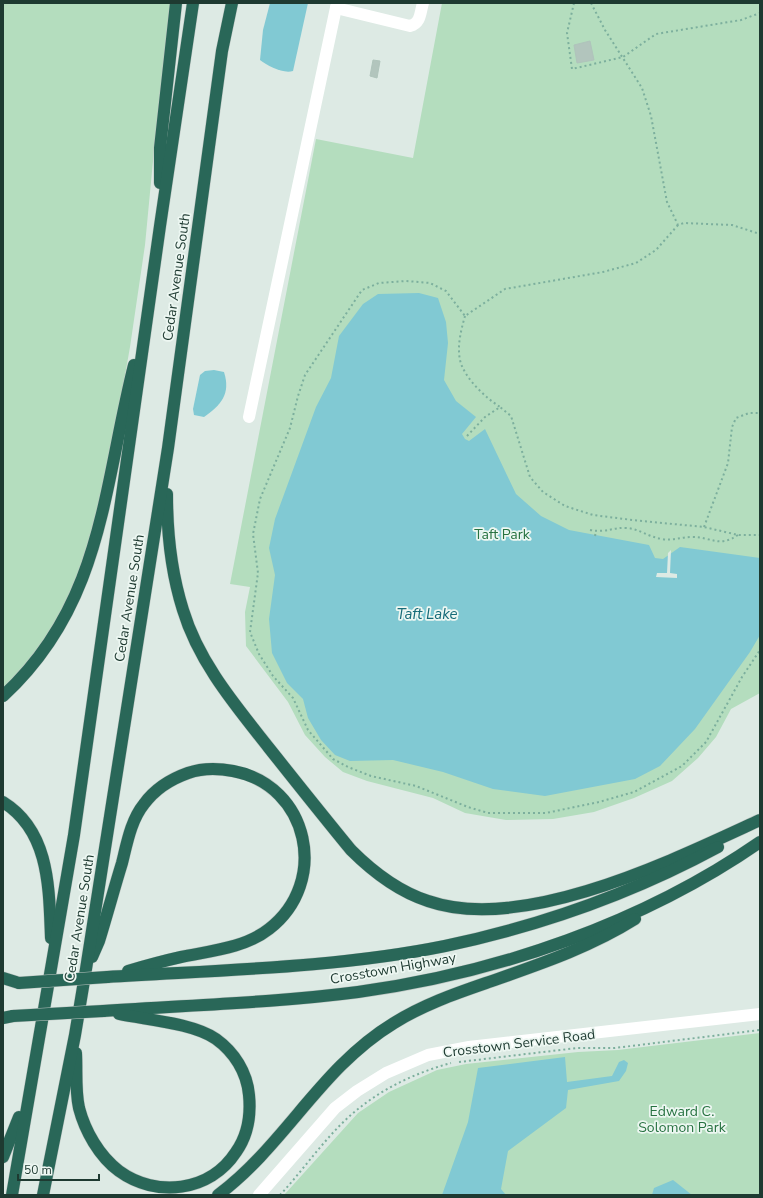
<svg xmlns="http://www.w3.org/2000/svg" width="763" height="1198" font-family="'Nunito Sans',sans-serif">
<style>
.green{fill:#b4ddbe}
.water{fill:#81c9d3}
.pier{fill:#ddeae4}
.building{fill:#b2c5bd;stroke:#afc4bb}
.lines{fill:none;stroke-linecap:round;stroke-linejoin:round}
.highway-casing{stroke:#bcc4c1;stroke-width:13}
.path{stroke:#7caf9d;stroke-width:2;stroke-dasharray:2 3;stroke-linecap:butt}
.minor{stroke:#fff;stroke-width:12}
.highway{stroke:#296758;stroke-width:12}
.highway-bridge-casing{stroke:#bcc4c1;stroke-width:13;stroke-linecap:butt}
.highway-bridge{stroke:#296758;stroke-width:12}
.labels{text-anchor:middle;stroke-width:3.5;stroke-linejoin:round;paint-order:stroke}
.street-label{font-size:14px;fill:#1e3a31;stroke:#edf7f2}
.park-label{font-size:14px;fill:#277241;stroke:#edf7f2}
.water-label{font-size:15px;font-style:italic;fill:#166b78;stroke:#edf7f2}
</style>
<rect width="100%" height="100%" fill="#ddeae4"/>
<g class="green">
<path d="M3,3H172L155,140L145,245L130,347L111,454L88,554L52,632L3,692Z"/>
<path d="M442,3H760V693L731,709L716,737L698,758L672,781L634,798L594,812L553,819L506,820L465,813L433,798L367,781L343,772L325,757L305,735L288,702L246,646L245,612L250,587L230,584L316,139L413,158Z"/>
<path d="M760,1033V1195H284L358,1113L389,1092L437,1070L466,1064L578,1052L618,1050Z"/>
</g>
<g class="water">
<path d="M270,3H308L293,71C283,74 268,66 260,60L263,30Z"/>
<path d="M419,293L438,298L446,322L448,343L444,380L456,401L476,417L462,434L465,439L469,441L485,429L516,494L541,516L569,530L649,545L655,558L663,559L680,547L760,558V635L750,652L695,729L660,766L635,779L545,796L493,789L443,772L393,760L350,761L335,755L321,740L308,718L303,699L287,683L272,653L269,619L275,575L269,548L275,519L316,407L331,378L339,336L363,304L378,294Z"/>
<path d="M214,370L224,372C231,394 221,405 204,417L194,415L193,409L200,375L205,371Z"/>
<path d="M565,1057L567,1082L612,1076L619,1062L624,1060L628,1063L626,1071L619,1081L568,1090L566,1108L508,1151L501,1189L506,1195H442L468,1122L478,1068Z"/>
<path d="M673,1180L692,1195H652L654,1188Z"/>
</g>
<path class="pier" d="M671,550L670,573L677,574V578L656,577L657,573H667L668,553Z"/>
<g class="building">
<path d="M590,41L594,60L577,63L574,45Z"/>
<path d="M373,60L380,61L377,78L370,76Z"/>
</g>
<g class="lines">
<defs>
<g id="highway">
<path d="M160,183V148L176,3"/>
<path d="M167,494C167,534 171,572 183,610C199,663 236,706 269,748C296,782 323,816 351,850C373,872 397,891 428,901C523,934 673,860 760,820"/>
<path d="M3,696C103,604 103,488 134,365"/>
<path d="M3,802C50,831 49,889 51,938"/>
<path d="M92,957L99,941C107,915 114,889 122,863C127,843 131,820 144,804C155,789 171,779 188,773C202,768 218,768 233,771C309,785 330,882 269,929C245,948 210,951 181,957C163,961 145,966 128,971"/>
<path d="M107,977C217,970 337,968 445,946C540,926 633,893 718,847"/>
<path d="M3,978L19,983"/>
<path d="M103,1011C188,1005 273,1003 358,992C498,973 643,923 760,842"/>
<path d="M3,1018L13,1016"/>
<path d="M76,1053C77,1071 75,1090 79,1108C85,1131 99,1156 119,1171C156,1198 210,1192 236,1152C248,1135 251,1115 249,1095C247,1072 234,1052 216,1039C193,1023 147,1020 119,1014"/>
<path d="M3,1157L19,1117"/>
<path d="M12,1195L74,835L160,226L193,3"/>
<path d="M43,1195L75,1035L86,969L168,448L222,51L232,3"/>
<path d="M218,1195C286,1144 320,1068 394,1023C423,1005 454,994 486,983C537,965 589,948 635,919"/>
</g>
</defs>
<use href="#highway" class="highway-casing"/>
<g class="path">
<path d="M574,3L567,33L572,69L623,57L656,34L741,20L760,13"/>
<path d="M591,3L605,30L642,88L651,116L667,202L678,225L684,223L732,225L760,234"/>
<path d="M678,225L656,250L636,263L603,272L505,289L465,316L446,291L430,283L406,281L379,283L362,290L305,375L298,396L290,428L260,499L253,534L258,573L250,632L259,654L273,676L293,698L308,730L333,759L348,767L371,776L416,786L468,807L488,813H546L599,802L634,792L682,766L706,742L742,677L760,650"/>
<path d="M465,316C461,330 457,346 460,360C464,378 486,398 500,407"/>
<path d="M467,436L485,417L500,407L511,416L530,477L543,492L565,506L593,515L632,520L704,527L738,535H760"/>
<path d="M704,527L728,463L732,427L736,418L749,413H760"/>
<path d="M590,530C607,533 613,527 627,528C639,529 649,537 662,539C673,541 681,537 692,537C712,537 719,548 738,535"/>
<path d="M595,536L596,531"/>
<path d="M459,1062L577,1048H615L760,1030"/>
<path d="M280,1195C306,1167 328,1133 358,1109C385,1087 418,1072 451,1063"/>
</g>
<g class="minor">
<path d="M336,8L410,26C421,23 420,13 423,3"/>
<path d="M249,417L337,3"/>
<path d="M259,1195L335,1108L357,1091L386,1073L428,1055L469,1047L760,1014"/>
</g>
<use href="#highway" class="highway"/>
<defs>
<g id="highway-bridge">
<path d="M19,983L107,977"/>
<path d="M13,1016L103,1011"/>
</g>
</defs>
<use href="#highway-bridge" class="highway-bridge-casing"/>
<use href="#highway-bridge" class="highway-bridge"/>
</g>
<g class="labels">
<g class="street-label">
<text transform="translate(176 277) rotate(-82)" y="5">Cedar Avenue South</text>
<text transform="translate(129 598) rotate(-81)" y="5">Cedar Avenue South</text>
<text transform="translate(79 918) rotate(-81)" y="5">Cedar Avenue South</text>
<text transform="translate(393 968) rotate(-10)" y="5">Crosstown Highway</text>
<text transform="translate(519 1043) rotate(-7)" y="5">Crosstown Service Road</text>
</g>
<g class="park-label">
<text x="502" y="539">Taft Park</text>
<text x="682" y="1116">Edward C.<tspan x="682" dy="16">Solomon Park</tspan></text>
</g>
<g class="water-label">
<text x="427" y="619">Taft Lake</text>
</g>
</g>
<rect width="763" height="1198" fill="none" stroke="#1e3a31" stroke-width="8"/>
<path d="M18 1174v6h81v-6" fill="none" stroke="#1e3a31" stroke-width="2"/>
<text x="24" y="1174" font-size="12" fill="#1e3a31" stroke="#edf7f2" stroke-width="3" paint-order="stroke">50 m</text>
</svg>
